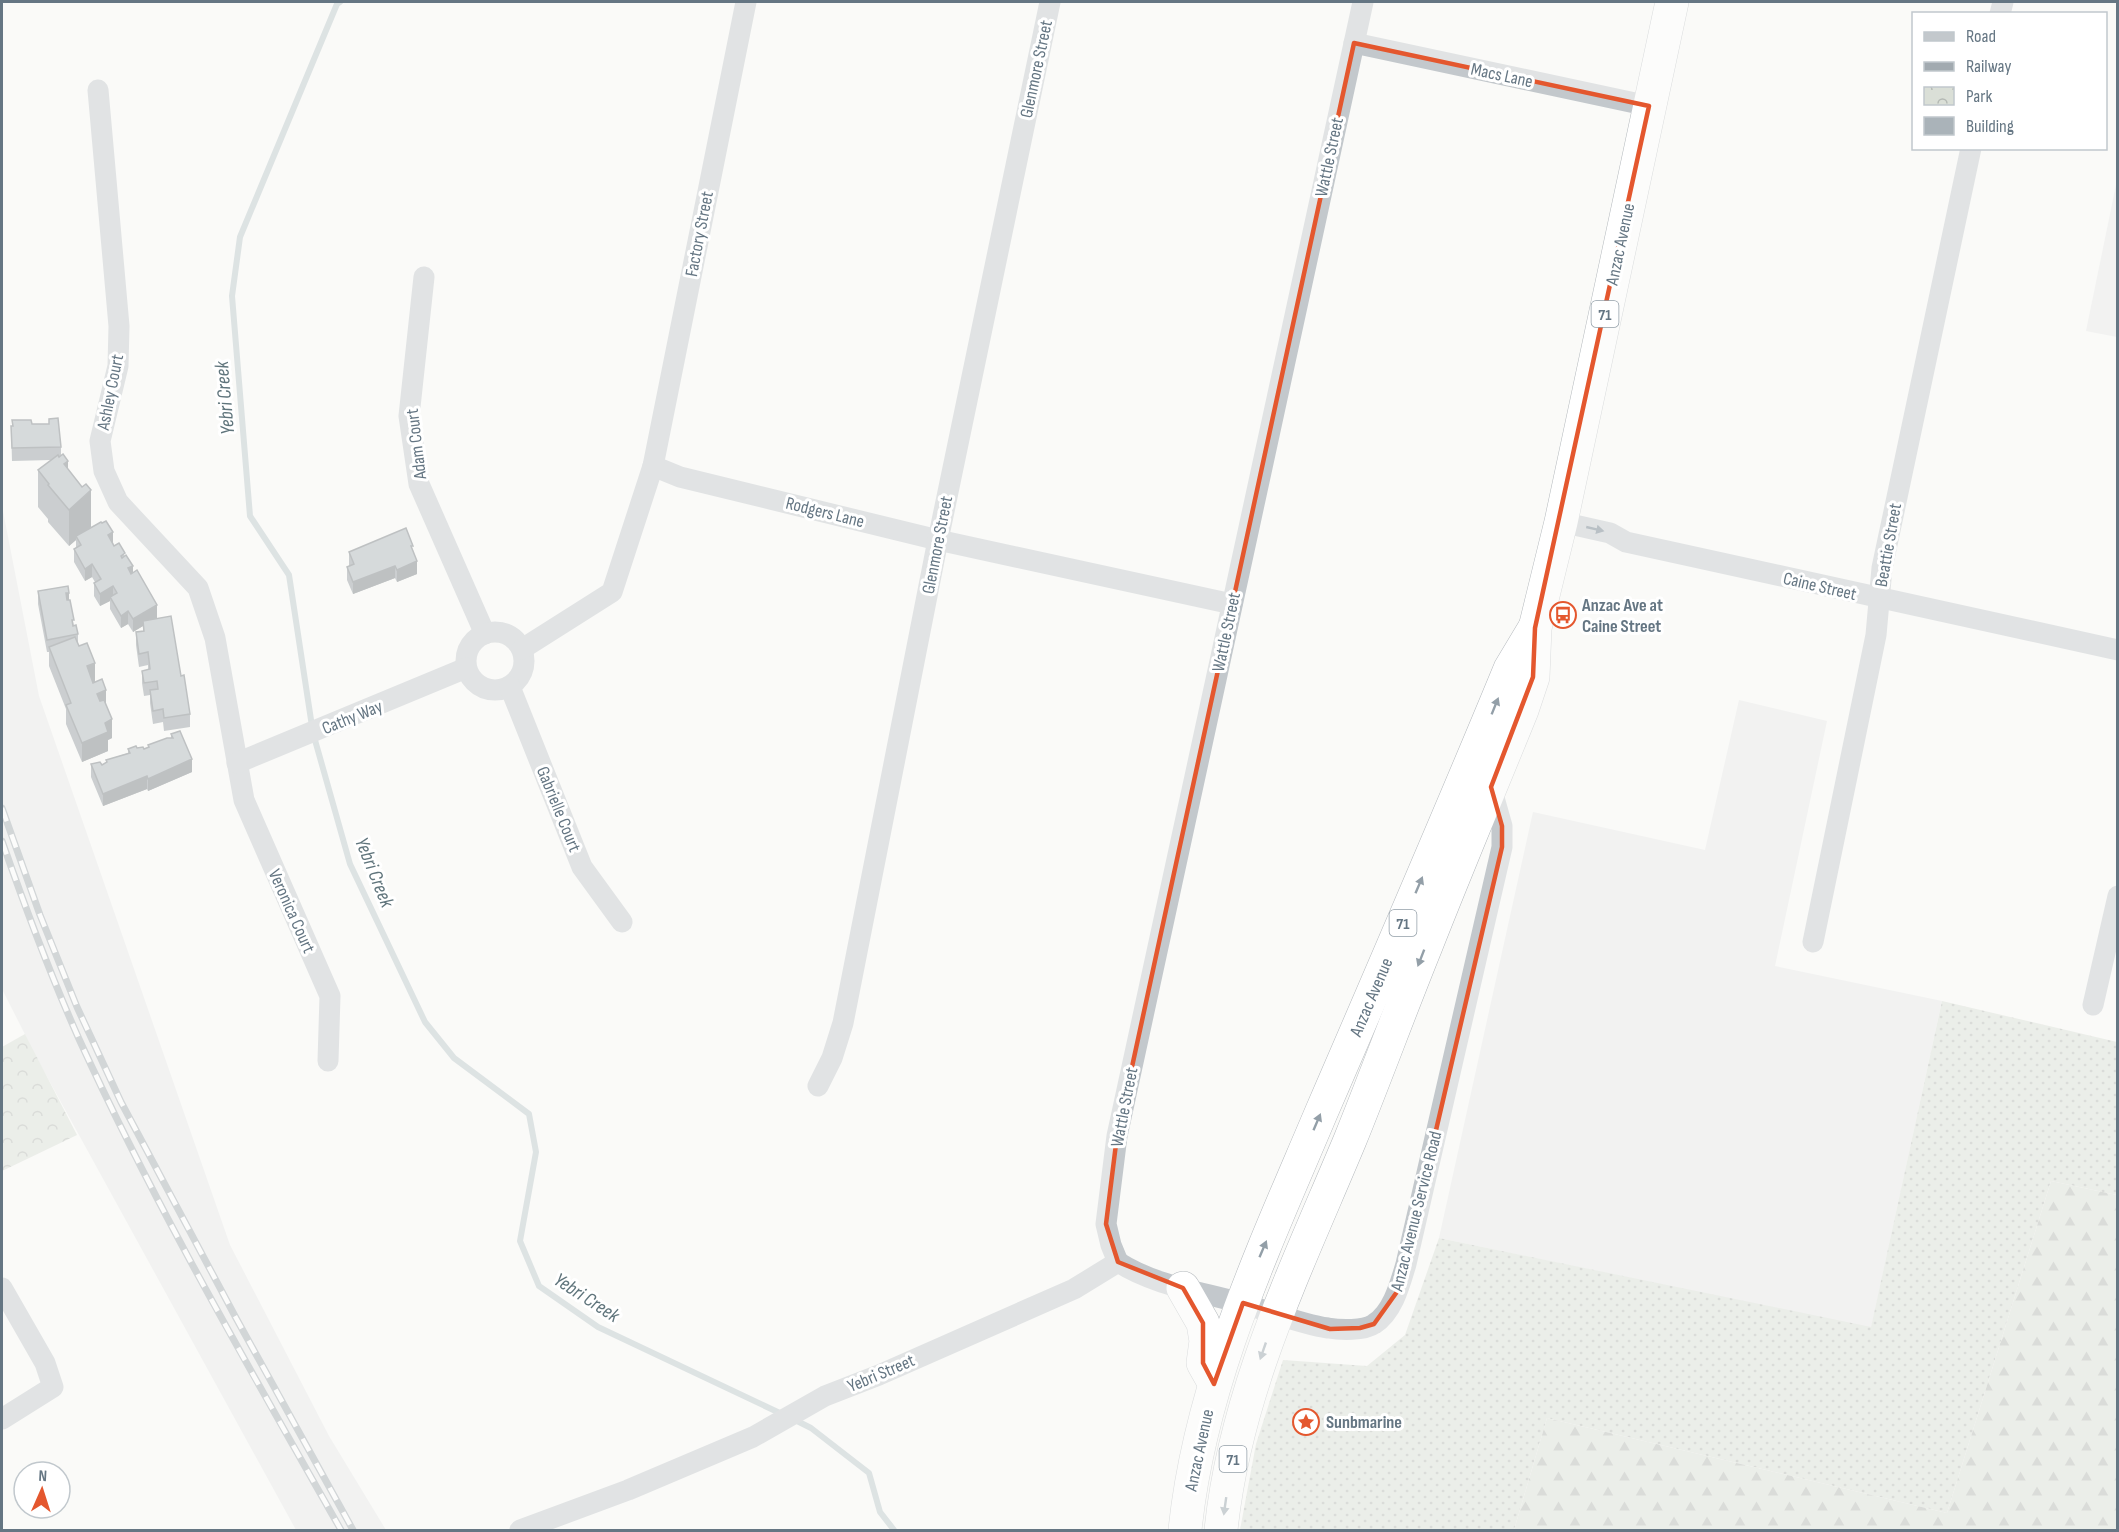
<svg xmlns="http://www.w3.org/2000/svg" width="2119" height="1532" font-family="'Sofia Sans Condensed',sans-serif">
<style>
.built{fill:#e8e9e9}
.grass{fill:url(#grass-dots)}
.forest{fill:url(#forest-firs)}
.park{fill:url(#park-crowns)}
.lines{fill:none;stroke-linecap:round;stroke-linejoin:round}
.stream{stroke:#bbc7cb;stroke-width:6}
.highway-casing{stroke:#b4b9bd;stroke-width:34}
.street{stroke:#c3c8cc;stroke-width:21}
.highway{stroke:#fff;stroke-width:33}
.rail-casing{stroke:#a2aab0;stroke-width:7}
.rail{stroke:#fff;stroke-width:4.5;stroke-dasharray:14;stroke-linecap:butt}
.wall{fill:#929a9f}
.shaded-wall{fill:#777d82}
.building{fill:#aab3b9;stroke:#777d82;stroke-width:1.5}
.oneway{fill:#6a7a87}
.oneway2{fill:#939fa8}
.marked{fill:none;stroke:#e4572e;stroke-width:4.5;stroke-linejoin:round}
.labels{text-anchor:middle;stroke-width:6;stroke-linejoin:round;paint-order:stroke}
.shield{fill:#fff;stroke:#939fa8;stroke-width:1.5}
.shield-label{font-size:16px;font-weight:bold;fill:#657683}
.street-label{font-size:18px;fill:#657683;stroke:#fff}
.poi-label{font-size:18px;font-weight:bold;fill:#657683;stroke:#fff;text-anchor:start}
.water-label{font-size:20px;font-style:italic;fill:#60757c;stroke:#fff}
</style>
<defs>
<pattern id="grass-dots" width="8" height="8" patternUnits="userSpaceOnUse" patternTransform="scale(1.5)"><rect width="8" height="8" fill="#dadfd7"/><path d="M2 2h.1M6 6h.1" fill="none" stroke="#b4b9b4" stroke-width="1.8" stroke-linecap="round"/></pattern>
<pattern id="forest-firs" width="22" height="20" patternUnits="userSpaceOnUse" patternTransform="scale(1.5)"><rect width="22" height="20" fill="#dadfd7"/><path d="M5 1l3.5 6h-7zM16 11l3.5 6h-7z" fill="#b4b9b4"/></pattern>
<pattern id="park-crowns" width="20" height="18" patternUnits="userSpaceOnUse" patternTransform="scale(1.5)"><rect width="20" height="18" fill="#dadfd7"/><path d="M2 6a3 3 0 1 1 6 0M12 15a3 3 0 1 1 6 0" fill="none" stroke="#b4b9b4"/></pattern>
</defs>
<rect width="100%" height="100%" fill="#fafaf8"/>
<g class="built">
<path d="M2117,180V337L2086,331Z"/>
<path d="M2,506L39,696L230,1245L329,1436L386,1530H296L40,1064L2,989Z"/>
<path d="M1739,700L1827,721L1775,966L1942,1001L1871,1328L1439,1238L1533,812L1705,850Z"/>
</g>
<path class="grass" d="M1942,1001L2117,1042V1195L2051,1181L1947,1513L1547,1418L1514,1530H1240L1256,1444L1283,1360L1367,1366L1405,1335L1439,1238L1871,1327Z"/>
<path class="forest" d="M2051,1181L2117,1195V1530H1514L1547,1418L1947,1513Z"/>
<path class="park" d="M25,1034L77,1135L2,1171V1047Z"/>
<g class="lines">
<g class="stream">
<path d="M340,2L337,4L240,237L232,296L250,516L289,575L313,733L350,864L425,1022L454,1058L529,1114L536,1152L520,1241L539,1286L598,1327L784,1415"/>
<path d="M793,1419L811,1428L869,1473L880,1512L894,1530"/>
</g>
<defs>
<g id="highway">
<path d="M1183,1288L1203,1323L1206,1341L1203,1363L1212,1379"/>
<path d="M1185,1530C1200,1383 1264,1248 1321,1113C1385,965 1449,817 1510,669L1534,629"/>
<path d="M1221,1530C1235,1392 1297,1267 1350,1140C1376,1076 1400,1010 1426,946C1457,867 1490,789 1522,710L1533,677L1535,628L1561,522L1672,2"/>
</g>
</defs>
<use href="#highway" class="highway-casing"/>
<g class="street">
<path d="M2000,14L2003,2"/>
<path d="M1354,43L1649,106"/>
<path d="M98,90L119,326L118,366L100,441L104,471L118,502L198,588L215,638L244,800L330,996L328,1061"/>
<path d="M424,277L409,416L419,484L485,634"/>
<path d="M653,466L680,477L938,540L1232,604"/>
<path d="M1561,522L1610,533L1626,542L2118,650"/>
<circle cx="495" cy="661" r="29"/>
<path d="M522,649L612,592L653,466L746,2"/>
<path d="M510,687L582,867L622,922"/>
<path d="M237,763L466,668"/>
<path d="M1813,942L1876,635L1882,568L1971,148"/>
<path d="M2093,1005L2118,896"/>
<path d="M818,1086L832,1058L843,1023L938,540L1050,2"/>
<path d="M1118,1262L1111,1245L1106,1224L1117,1136L1363,2"/>
<path d="M1118,1262C1155,1286 1203,1292 1244,1304C1272,1312 1300,1324 1328,1328C1340,1330 1364,1331 1374,1324C1393,1312 1400,1284 1406,1264L1502,847V826L1491,787"/>
<path d="M2,1288L45,1363L53,1387L2,1419"/>
<path d="M520,1530L628,1490L753,1437L825,1396L879,1375L1074,1289L1118,1262"/>
</g>
<use href="#highway" class="highway"/>
<defs>
<g id="rail">
<path d="M2,808L40,915L77,1007L121,1102L236,1318L353,1530"/>
<path d="M2,841C25,907 50,974 79,1039C156,1208 250,1369 341,1530"/>
</g>
</defs>
<use href="#rail" class="rail-casing"/>
<use href="#rail" class="rail"/>
</g>
<g class="wall">
<path d="M32,424L61,447V456L68,470L91,527L89,528L113,542L114,546L125,556L133,573L157,618L155,619L181,676L190,714V727L164,731L163,722L153,724L150,703V695L144,696L142,683V671L148,670V665L139,667L136,645V632L143,631V626L133,632L128,624L121,628L110,609V601L100,606L94,596V583L95,582L92,577L85,581L74,562V549L76,548V540L69,546L48,522V519L38,507V470L51,460L12,461L11,426Z"/>
<path d="M413,550L417,574L397,582L395,578L353,594L347,580V567L349,566V552Z"/>
<path d="M38,591L69,600L74,626L78,634V645L106,705L112,738L108,740V751L82,762L66,724V709L49,666V652H47L38,604Z"/>
<path d="M171,734L192,772L148,791L147,789L103,806L91,777V764L102,765L106,763V760L128,753V749H144L148,748V745L171,738Z"/>
</g>
<g class="shaded-wall">
<path d="M68,461V498L64,464Z"/>
<path d="M91,490V527L77,539L76,536V540L69,546V510Z"/>
<path d="M113,532V544L108,535Z"/>
<path d="M417,561V574L397,582V570Z"/>
<path d="M92,564V577L85,581V569Z"/>
<path d="M133,566V578L128,568Z"/>
<path d="M395,566V578L353,594V582Z"/>
<path d="M113,586V599L110,597V601L100,606V594Z"/>
<path d="M66,593H69V605L66,606Z"/>
<path d="M157,605V618L143,626V621V626L133,632V619Z"/>
<path d="M128,611V624L121,628V616Z"/>
<path d="M95,663V682L87,685V666Z"/>
<path d="M106,690V709L97,713V694Z"/>
<path d="M112,719V738L108,740V751L82,762V743L105,723Z"/>
<path d="M192,759V772L148,791V779Z"/>
<path d="M147,776V789L103,806V794Z"/>
</g>
<g class="building">
<path d="M58,418L61,447L12,448L11,426H13L12,420H31L32,424H49V419Z"/>
<path d="M63,454L68,461L64,464L82,487L86,484L91,490L69,510L48,485L49,484L38,470L58,455L59,457Z"/>
<path d="M106,521L113,532L108,535L114,546L119,543L125,553L121,556L122,558L126,555L133,566L128,568L131,574L137,570L157,605L133,619L128,611L121,616L110,597L117,593L113,586L100,594L94,583L101,579L92,564L85,569L74,549L81,545L76,536L101,522L102,523Z"/>
<path d="M406,528L413,546H411L417,561L397,570L395,566L353,582L347,567L354,564L349,552Z"/>
<path d="M68,586L69,593H66L67,600H70L74,620H72L73,626L76,625L78,634L47,640L38,591Z"/>
<path d="M171,616L181,676L184,675L190,714L164,718L163,709L153,711L150,690L158,689L157,681L144,683L142,671L150,669L148,652L139,654L136,632L144,631L143,621Z"/>
<path d="M75,637L79,646L87,643L95,663L87,666L93,683L102,679L106,690L97,694L100,701L104,700L112,719L105,723L108,732L82,743L66,705L71,703L49,647Z"/>
<path d="M180,731L192,759L148,779L147,776L103,794L91,764L100,762L102,765L107,762L106,760L130,753L128,749L136,746L137,748L143,747L144,749L149,747L148,745L167,738H173L171,734Z"/>
</g>
<defs><path id="oneway-solid" d="M-6-.8H1V-3.2L6.5 0L1 3.2V.8H-6Z" transform="scale(1.5)"/></defs>
<use class="oneway" href="#oneway-solid" transform="translate(1595 529) rotate(13)"/>
<g class="oneway2">
<use href="#oneway-solid" transform="translate(1495 706) rotate(-68)"/>
<use href="#oneway-solid" transform="translate(1419 885) rotate(-67)"/>
<use href="#oneway-solid" transform="translate(1421 958) rotate(111)"/>
<use href="#oneway-solid" transform="translate(1317 1122) rotate(-67)"/>
<use href="#oneway-solid" transform="translate(1263 1249) rotate(-67)"/>
<use href="#oneway-solid" transform="translate(1263 1351) rotate(109)"/>
<use href="#oneway-solid" transform="translate(1225 1506) rotate(98)"/>
</g>
<path d="M0 0H2119V1532H0ZM1354,43L1649,106L1535,628L1533,677L1491,787L1502,826V847L1399,1289L1374,1324L1360,1328L1330,1329L1243,1303L1214,1384L1203,1363V1323L1183,1288L1118,1262L1106,1224L1117,1136Z" fill="#fafaf8" fill-opacity=".55" fill-rule="evenodd"/>
<path class="marked" d="M1354,43L1649,106L1535,628L1533,677L1491,787L1502,826V847L1399,1289L1374,1324L1360,1328L1330,1329L1243,1303L1214,1384L1203,1363V1323L1183,1288L1118,1262L1106,1224L1117,1136Z"/>
<defs>
<symbol id="bus-ring" viewBox="-11 -11 22 22"><circle r="9.5" fill="#fff" stroke="#e4572e" stroke-width="1.5"/><path d="M-5-6H5V4H4V6H2V4H-2V6H-4V4H-5ZM-3.5-4V0h7V-4ZM-3.5 1.2v1.5H-2V1.2ZM2 1.2v1.5H3.5V1.2Z" fill="#e4572e"/></symbol>
<symbol id="sight-ring" viewBox="-11 -11 22 22"><circle r="9.5" fill="#fff" stroke="#e4572e" stroke-width="1.5"/><path d="M0-6L1.8-2.2L6-1.7L2.9 1.2L3.7 5.4L0 3.3L-3.7 5.4L-2.9 1.2L-6-1.7L-1.8-2.2Z" fill="#e4572e"/></symbol>
</defs>
<g fill-rule="evenodd">
<use href="#bus-ring" x="1548" y="600" width="30" height="30"/>
<use href="#sight-ring" x="1291" y="1407" width="30" height="30"/>
</g>
<g class="labels">
<g class="shield">
<rect x="1591.5" y="301" width="27" height="26" rx="4.5"/>
<rect x="1389.5" y="910" width="27" height="26" rx="4.5"/>
<rect x="1219.5" y="1446" width="27" height="26" rx="4.5"/>
</g>
<g class="shield-label">
<text x="1605" y="320">71</text>
<text x="1403" y="929">71</text>
<text x="1233" y="1465">71</text>
</g>
<g class="street-label">
<text transform="translate(1036 69) rotate(-78)" y="6">Glenmore Street</text>
<text transform="translate(1502 75) rotate(12)" y="6">Macs Lane</text>
<text transform="translate(1329 157) rotate(-78)" y="6">Wattle Street</text>
<text transform="translate(699 234) rotate(-79)" y="6">Factory Street</text>
<text transform="translate(1620 244) rotate(-78)" y="6">Anzac Avenue</text>
<text transform="translate(110 392) rotate(-79)" y="6">Ashley Court</text>
<text transform="translate(416 444) rotate(-97)" y="6">Adam Court</text>
<text transform="translate(825 512) rotate(14)" y="6">Rodgers Lane</text>
<text transform="translate(937 545) rotate(-79)" y="6">Glenmore Street</text>
<text transform="translate(1888 545) rotate(-80)" y="6">Beattie Street</text>
<text transform="translate(1820 586) rotate(13)" y="6">Caine Street</text>
<text transform="translate(1226 632) rotate(-78)" y="6">Wattle Street</text>
<text transform="translate(352 717) rotate(-22)" y="6">Cathy Way</text>
<text transform="translate(559 809) rotate(68)" y="6">Gabrielle Court</text>
<text transform="translate(292 911) rotate(66)" y="6">Veronica Court</text>
<text transform="translate(1371 997) rotate(-67)" y="6">Anzac Avenue</text>
<text transform="translate(1124 1107) rotate(-79)" y="6">Wattle Street</text>
<text transform="translate(1416 1211) rotate(-76)" y="6">Anzac Avenue Service Road</text>
<text transform="translate(881 1373) rotate(-23)" y="6">Yebri Street</text>
<text transform="translate(1199 1450) rotate(-78)" y="6">Anzac Avenue</text>
</g>
<g class="poi-label">
<text x="1582" y="611">Anzac Ave at<tspan x="1582" dy="21">Caine Street</tspan></text>
<text x="1326" y="1428">Sunbmarine</text>
</g>
<g class="water-label">
<text transform="translate(224 398) rotate(-95)" y="7">Yebri Creek</text>
<text transform="translate(375 872) rotate(68)" y="7">Yebri Creek</text>
<text transform="translate(587 1297) rotate(33)" y="7">Yebri Creek</text>
</g>
</g>
<rect width="2119" height="1532" fill="none" stroke="#657683" stroke-width="6"/>
<rect x="1912" y="12" width="195" height="138" fill="#ffffff" stroke="#c1c8cd" stroke-width="1.5"/>
<rect x="1924" y="32" width="30" height="9" fill="#c3c8cc" stroke="#c1c8cd" stroke-width="1.5"/>
<text x="1966" y="42" font-size="18" fill="#657683">Road</text>
<rect x="1924" y="62" width="30" height="9" fill="#a2aab0" stroke="#c1c8cd" stroke-width="1.5"/>
<text x="1966" y="72" font-size="18" fill="#657683">Railway</text>
<rect x="1924" y="87" width="30" height="18" fill="url(#park-crowns)" stroke="#c1c8cd" stroke-width="1.5"/>
<text x="1966" y="102" font-size="18" fill="#657683">Park</text>
<rect x="1924" y="117" width="30" height="18" fill="#aab3b9" stroke="#c1c8cd" stroke-width="1.5"/>
<text x="1966" y="132" font-size="18" fill="#657683">Building</text>
<g transform="translate(42 1490) rotate(3)"><circle r="28" fill="#ffffff" stroke="#c1c8cd" stroke-width="1.5"/>
<path d="M0-4.5L10 22L0 15L-10 22Z" fill="#e4572e"/>
<text y="-9" font-size="16" font-weight="bold" text-anchor="middle" fill="#657683">N</text>
</g>
</svg>
